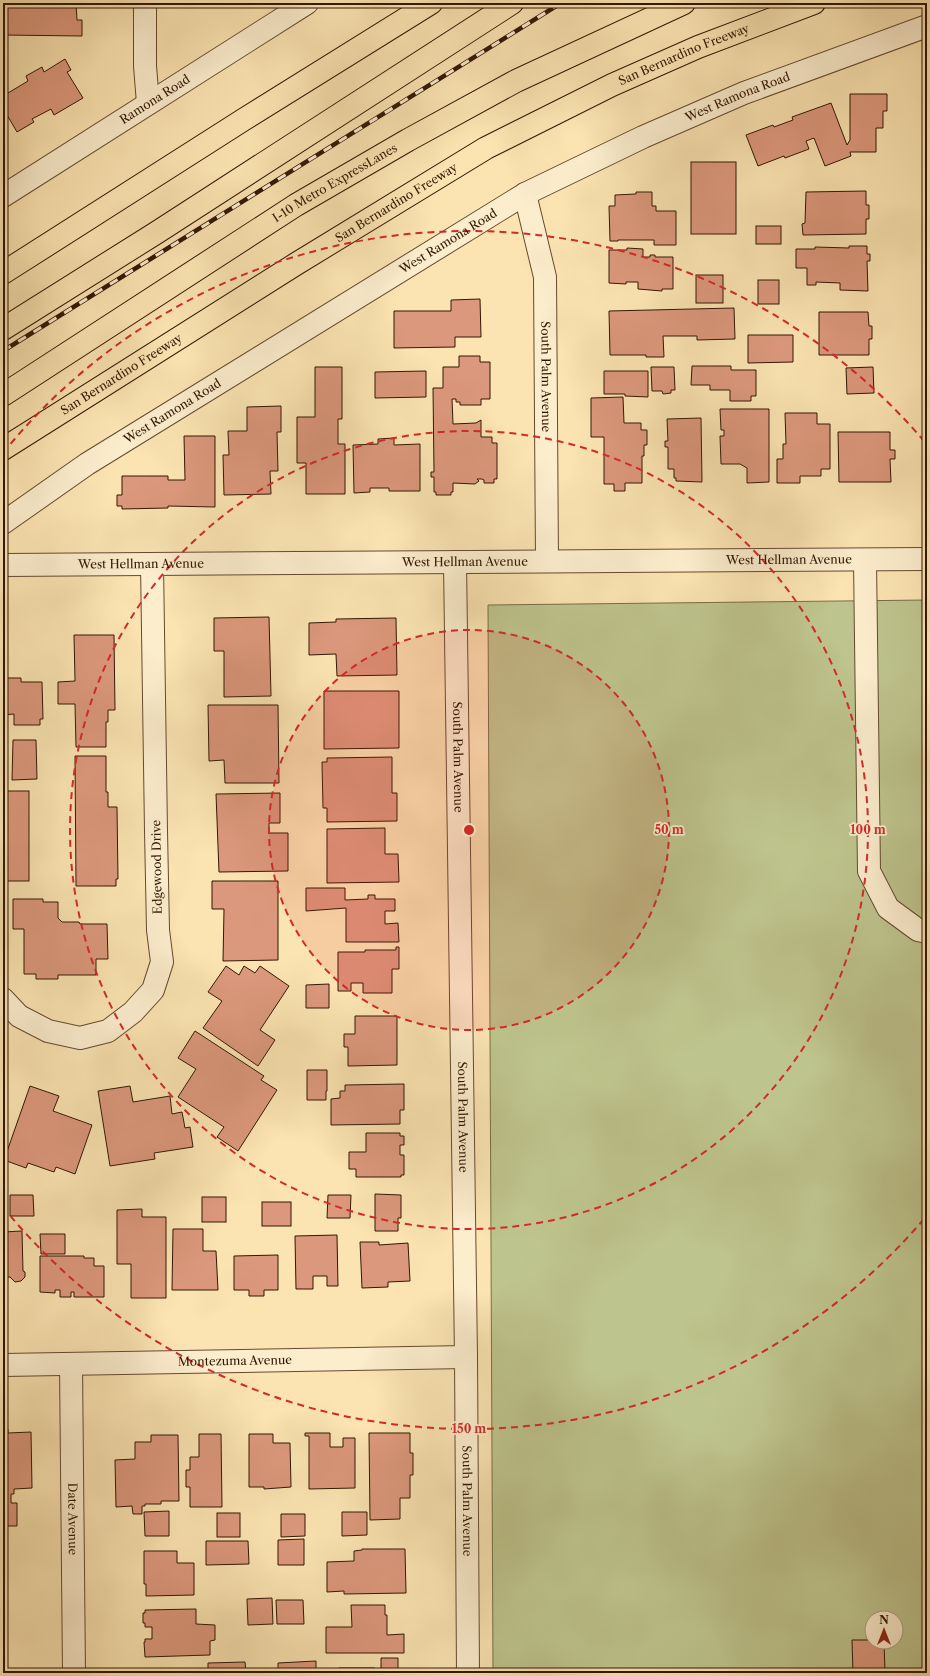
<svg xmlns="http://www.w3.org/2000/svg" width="930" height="1676" font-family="'Libre Caslon Text',serif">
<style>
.green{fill:#bec48d;stroke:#786e48;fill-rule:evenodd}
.building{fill:#dc987c;stroke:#321703}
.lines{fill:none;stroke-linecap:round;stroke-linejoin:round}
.minor-casing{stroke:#644a2f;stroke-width:24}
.highway-casing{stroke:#321703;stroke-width:24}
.minor{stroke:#fcedcd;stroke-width:22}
.highway{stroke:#fbe4b2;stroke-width:22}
.rail-casing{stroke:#321703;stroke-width:4.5}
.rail{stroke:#fcedcd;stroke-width:3;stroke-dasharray:9;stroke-linecap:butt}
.ring{fill:none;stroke:#d62828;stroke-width:2;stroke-dasharray:7 5}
.labels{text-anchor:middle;stroke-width:3.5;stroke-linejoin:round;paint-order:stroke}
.street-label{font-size:12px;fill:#321703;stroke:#fcedcd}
.centre{fill:#d62828;stroke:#fcedcd;stroke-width:2}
.ring-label{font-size:12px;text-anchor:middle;font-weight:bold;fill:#d62828;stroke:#fcedcd;stroke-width:3.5;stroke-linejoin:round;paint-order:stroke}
</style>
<rect width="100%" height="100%" fill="#fbe4b2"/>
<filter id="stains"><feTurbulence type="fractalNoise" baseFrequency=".005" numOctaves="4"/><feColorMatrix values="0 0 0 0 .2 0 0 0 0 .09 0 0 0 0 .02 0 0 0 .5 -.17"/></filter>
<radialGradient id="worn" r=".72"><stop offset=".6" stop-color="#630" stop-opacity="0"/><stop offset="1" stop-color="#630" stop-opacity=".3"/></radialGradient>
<path class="green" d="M927,600V1673H493L488,605ZM872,1618H896V1642H872Z"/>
<g class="building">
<path d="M18,3H76L77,20H82V36L3,35V12L11,4Z"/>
<path d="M65,59L71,70L67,72L83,98L54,115L51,109L32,119L34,122L17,132L3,108V96L28,81L26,76L42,67L44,72Z"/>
<path d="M850,94H887V111H883V128H876V152H850L851,156L825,166L814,138L806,141L809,149L785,158L784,156L758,166L746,135L773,125L774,127L793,120L792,117L831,103L847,145L850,140Z"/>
<rect x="691" y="162" width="45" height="72"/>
<path d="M866,191V205H869V219H866V234L803,235L802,224L805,223L806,192Z"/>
<path d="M636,192H652V206H656V211H676V245H654V240H618V241H610L609,206H615V195L636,194Z"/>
<rect x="756" y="226" width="25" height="18"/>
<path d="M849,246H867V254H870V261H867L868,291L840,290V283L816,282V285H807V268H796V249H815V247L849,248Z"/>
<path d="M627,248L643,249V257H650V255H655V257H673V289H662V291L638,289V282H626V284L609,283V250H627Z"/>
<rect x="696" y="275" width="27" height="28"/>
<rect x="758" y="280" width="21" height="24"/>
<path d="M480,299L481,337H455V347L394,348V311H451V300Z"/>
<path d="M734,308L735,339L697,340V336H663L664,357H646V355H610L609,311Z"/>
<path d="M819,312H868L869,326H872V339H869V355H819Z"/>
<path d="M748,335H793V362L748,363Z"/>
<path d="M459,356H480V362H490V399H481V405H460V402H456V399H452L453,424L476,423L481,420V437H492V443H497V479H494V483H484V480L482,479H477L479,481L475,484L453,483V492H451V495H436V492H434V477H431V472H434L433,388H443V367H459Z"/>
<path d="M692,366H731V370H756V396H751V401H730V390H710V385H691Z"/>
<path d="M315,367H342V419H338V444H345V494H306V463H297V417H315Z"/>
<path d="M651,367H674L675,390H671V393L663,394L662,391H652Z"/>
<path d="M873,367L874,393L847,394L846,368Z"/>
<path d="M426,371V397L375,398V372Z"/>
<path d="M604,371H648V397L625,396V394H604Z"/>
<path d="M623,397L624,423H641V430H647V445H644V456H642V483H625V491H614V484H604V437H591V398Z"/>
<path d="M281,406V432H277L278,471H270L271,494L224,495L223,455H229L228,431H247V407Z"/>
<path d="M720,409H769V482L747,483V468L740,464H721L720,436H724V430H721Z"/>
<path d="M785,413H817V424H830V469H821V476H800V483H777V459H783V444H786Z"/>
<path d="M701,418L702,482L676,481V478H674V469H668V447H665V441H668L667,419Z"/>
<path d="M838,432H890V450H895V459H890L891,482H839Z"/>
<path d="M184,436H215V507L168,506V508L122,509V506H117V495H122V476H168V480H185Z"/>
<path d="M394,438V445L420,444V491H389V488H370V492L354,493L353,445L378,444V439Z"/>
<path d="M269,617L271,696L224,697V651H214V618Z"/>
<path d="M396,618L397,675L337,676L336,654L309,655V623L336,622V619Z"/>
<path d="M74,635H114L115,710H108V722H106V747H76L75,704H58V682L75,681Z"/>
<path d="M3,678H21V682H42L43,719H40V725H14V714L3,715Z"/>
<path d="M324,691H399V748L324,749Z"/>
<path d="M208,705H278L279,783H225L224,760L209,761Z"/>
<path d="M13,740H36L37,779L12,780Z"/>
<path d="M75,756H106V792H108V807H117L118,879H116V886H76Z"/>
<path d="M392,757V793H397V821L327,822V808H323L322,762H327V758Z"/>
<rect x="3" y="791" width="26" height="90"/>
<path d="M280,793V823H269V833H288V871L219,872L216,794Z"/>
<path d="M385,828V854H398L399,882L327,883V829Z"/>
<path d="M212,881H278V960L223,961L224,909H212Z"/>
<path d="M306,888H345V900L368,899V895H375V899H395V911H385V924L398,923L399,942H346V908L306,911Z"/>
<path d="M13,899H43V902H58V918L62,922H79L80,924H107L108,959H96V975H58V979H36V974H24V929H13Z"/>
<path d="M396,947H399V969H392V993H363V983H351V991H338V952H365V950H396Z"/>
<path d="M226,966L239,975L244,966L255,973L260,966L289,986L260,1030L275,1040L258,1066L203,1028L222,1001L208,992Z"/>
<path d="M329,984V1008H306V985Z"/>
<path d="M355,1016H397V1065L348,1066V1047H344V1034H355Z"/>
<path d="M195,1031L264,1076L261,1080L277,1090L238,1151L217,1137L224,1127L178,1097L196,1069L178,1058Z"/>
<path d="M307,1070H327V1091H326V1100H307Z"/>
<path d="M404,1084V1110H400V1124L331,1125V1099L340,1098V1091H345V1085Z"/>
<path d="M30,1086L59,1096L53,1111L92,1125L75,1174L56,1167L54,1172L28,1163L26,1168L4,1160Z"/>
<path d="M130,1086L133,1102L170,1096L172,1114L182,1112L185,1128L190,1127L193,1147L154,1153L155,1159L110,1166L98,1091Z"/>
<path d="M3,1111L8,1115L3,1121Z"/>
<path d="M366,1133H400V1136H404V1145H400V1155H404V1175H401V1177H356V1169H349V1152H366Z"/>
<path d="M375,1194L401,1195V1218H398V1231H375Z"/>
<path d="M10,1195H33L34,1216H10Z"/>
<path d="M328,1195H351L350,1218H327Z"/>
<rect x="202" y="1197" width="24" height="25"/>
<rect x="262" y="1202" width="29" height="24"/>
<path d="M142,1209V1217H166V1298H131V1264H117V1210Z"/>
<path d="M173,1229H203V1251H216L218,1290H172Z"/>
<path d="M22,1231L23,1271L25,1272V1277L21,1281L15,1282L10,1277H5L3,1283V1232Z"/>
<path d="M40,1234H65V1254H41Z"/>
<path d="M337,1235L338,1286H327V1276H313V1289H296L295,1236Z"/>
<path d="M360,1242H379V1245L408,1243L410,1281L388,1282V1287L362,1288Z"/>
<path d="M278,1255V1290H264V1296H249V1290H234V1256Z"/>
<path d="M40,1256H84V1258H94V1266H104V1297H74V1292H71V1297H60V1290H55V1293L40,1292Z"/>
<path d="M3,1429H8V1433L31,1432L32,1488L14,1489V1494H11V1503H17V1526H3Z"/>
<path d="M305,1433H330V1447H343V1438H355V1488L309,1489V1436H305Z"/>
<path d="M369,1433H410V1453H413V1475H410V1498H400V1519L370,1520Z"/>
<path d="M199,1434H221L222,1507H190V1487H186V1470H190V1457H199Z"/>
<path d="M249,1434H273V1443H290L291,1487L264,1489V1487H249Z"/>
<path d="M151,1435H178L179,1501H161V1504H145V1506H142V1514H133L132,1506L116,1507L115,1460L135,1459V1442H151Z"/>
<path d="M169,1511V1536H145L144,1512Z"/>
<path d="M342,1512H367V1535L342,1536Z"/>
<rect x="217" y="1513" width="23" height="24"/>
<path d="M281,1514H305V1536L281,1537Z"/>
<path d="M3,1535L5,1588L3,1589Z"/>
<path d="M304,1539V1565H278V1540Z"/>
<path d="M206,1541H248L249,1564L206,1565Z"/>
<path d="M362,1549H405L406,1593L344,1594V1591L327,1592V1562L354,1561V1551L362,1550Z"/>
<path d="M144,1551H177V1563H194V1595L146,1596V1584H144Z"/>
<path d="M272,1598L273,1624L248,1625L247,1599Z"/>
<path d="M276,1600H303L304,1624H277Z"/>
<path d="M351,1605H385V1615H387V1635L404,1634V1653H326V1627H352Z"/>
<path d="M196,1609V1624L215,1625V1640L210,1641V1655L145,1657L144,1642H145V1639H152V1627H145V1623H143V1613H145V1610Z"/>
<path d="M3,1625H6L7,1668H3Z"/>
<path d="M852,1640H872V1642H884L885,1673H853Z"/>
<path d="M381,1658H398V1673H339V1668H375V1670H381Z"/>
<path d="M316,1661V1673H278V1663Z"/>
<path d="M245,1662L246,1673H208V1663Z"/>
</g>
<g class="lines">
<defs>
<g id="minor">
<path d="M145,3V66L148,103"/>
<path id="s1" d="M525,194L545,277L547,561"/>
<path id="s2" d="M3,196L307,3"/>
<path id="s3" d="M3,523L87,464L525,194L643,137L744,93L927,26"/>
<path d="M865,560L869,871L888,908L918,930L927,932"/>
<path id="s4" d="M455,562L466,1357L468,1673"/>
<path id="s5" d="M3,565L927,559"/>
<path d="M3,999L19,1016L48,1031L80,1038L108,1031L133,1012L153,990L162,962L158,930L156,831L152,564"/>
<path id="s6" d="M3,1365L466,1357"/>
<path id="s7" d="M71,1365L74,1673"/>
</g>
<g id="highway">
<path d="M3,273L243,120L431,3"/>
<path d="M3,329L156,233L512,3"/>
<path id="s8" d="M3,395L296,205L408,140L516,81L684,3"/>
<path id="s9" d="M3,449L296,264L486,148L612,85L698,47L814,3"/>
</g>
</defs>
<use href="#minor" class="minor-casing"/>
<use href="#highway" class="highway-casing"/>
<use href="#minor" class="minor"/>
<use href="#highway" class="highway"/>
<defs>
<path id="rail" d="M3,351L561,3"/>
</defs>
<use href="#rail" class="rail-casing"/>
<use href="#rail" class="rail"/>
</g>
<circle cx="469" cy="830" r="200" fill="#d62828" fill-opacity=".12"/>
<g class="ring">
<circle cx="469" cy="830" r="200"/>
<circle cx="469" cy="830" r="399"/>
<path d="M924 1219A599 599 0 0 1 3 1207M3 453A599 599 0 0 1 924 441"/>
</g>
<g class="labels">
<g class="street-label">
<text dy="4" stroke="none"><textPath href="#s9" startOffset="788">San Bernardino Freeway</textPath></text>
<text dy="4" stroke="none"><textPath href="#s3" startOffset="851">West Ramona Road</textPath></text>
<text dy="4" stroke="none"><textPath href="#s2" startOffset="180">Ramona Road</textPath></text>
<text dy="4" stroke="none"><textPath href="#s8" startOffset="394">I-10 Metro ExpressLanes</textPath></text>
<text dy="4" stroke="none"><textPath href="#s9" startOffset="464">San Bernardino Freeway</textPath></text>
<text dy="4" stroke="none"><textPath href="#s3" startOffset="527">West Ramona Road</textPath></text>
<text dy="4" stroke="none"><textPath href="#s9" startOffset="140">San Bernardino Freeway</textPath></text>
<text dy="4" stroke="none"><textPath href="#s1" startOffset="185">South Palm Avenue</textPath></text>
<text dy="4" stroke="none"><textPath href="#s3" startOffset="203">West Ramona Road</textPath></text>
<text dy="4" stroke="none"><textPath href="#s5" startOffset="786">West Hellman Avenue</textPath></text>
<text dy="4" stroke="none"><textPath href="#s5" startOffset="462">West Hellman Avenue</textPath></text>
<text dy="4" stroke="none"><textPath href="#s5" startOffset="138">West Hellman Avenue</textPath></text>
<text dy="4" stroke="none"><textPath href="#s4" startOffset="195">South Palm Avenue</textPath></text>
<text transform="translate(157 867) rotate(-91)" y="4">Edgewood Drive</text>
<text dy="4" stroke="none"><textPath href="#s4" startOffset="555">South Palm Avenue</textPath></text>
<text dy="4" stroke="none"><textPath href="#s6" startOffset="232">Montezuma Avenue</textPath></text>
<text dy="4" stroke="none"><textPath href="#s4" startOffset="939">South Palm Avenue</textPath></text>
<text dy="4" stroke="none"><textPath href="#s7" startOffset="154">Date Avenue</textPath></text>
</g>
</g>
<circle cx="469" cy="830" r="6" class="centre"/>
<g class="ring-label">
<text x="669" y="834">50 m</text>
<text x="868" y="834">100 m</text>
<text x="469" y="1433">150 m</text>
</g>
<rect width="930" height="1676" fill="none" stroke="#fbe4b2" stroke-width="16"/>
<rect x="4" y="4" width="922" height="1668" fill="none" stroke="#321703" stroke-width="2"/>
<rect x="8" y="8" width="914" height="1660" fill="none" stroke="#321703"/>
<g transform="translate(884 1630)"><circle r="19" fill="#fcedcd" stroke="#ab977c"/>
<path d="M0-3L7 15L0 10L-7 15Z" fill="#8f2418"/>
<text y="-6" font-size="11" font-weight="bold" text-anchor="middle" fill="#321703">N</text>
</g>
<rect width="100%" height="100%" filter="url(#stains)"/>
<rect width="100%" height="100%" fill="url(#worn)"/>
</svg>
